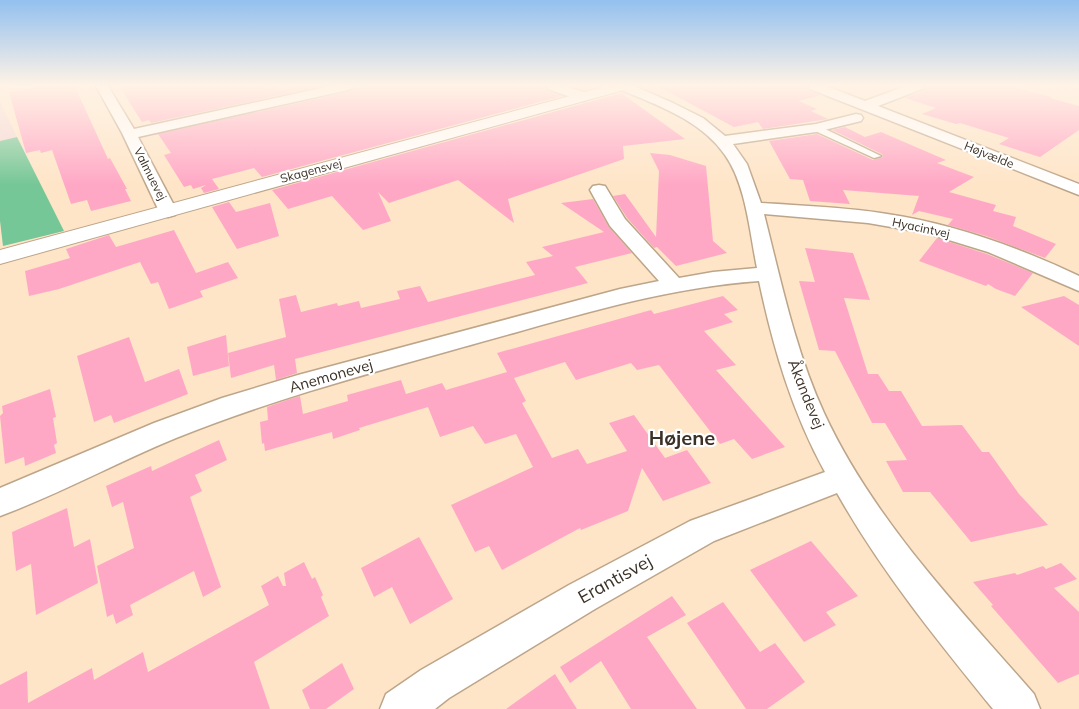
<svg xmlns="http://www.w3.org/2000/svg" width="1079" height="709" font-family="Mulish,sans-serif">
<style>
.education{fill:#f3d8d6}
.forest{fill:#75c797}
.building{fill:#ffa8c6}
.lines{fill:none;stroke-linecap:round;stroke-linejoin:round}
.service-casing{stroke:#bda58a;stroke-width:3}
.minor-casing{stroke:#bda58a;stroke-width:3}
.tertiary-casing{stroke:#bda58a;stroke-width:2}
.service{fill:#fff;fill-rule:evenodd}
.minor{fill:#fff;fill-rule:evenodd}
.tertiary{fill:#fff;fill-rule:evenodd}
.labels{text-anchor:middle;stroke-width:4.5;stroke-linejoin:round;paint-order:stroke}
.far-street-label{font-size:12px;fill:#3b3126;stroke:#fff}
.street-label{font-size:15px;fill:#3b3126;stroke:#fff}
.near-street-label{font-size:18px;fill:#3b3126;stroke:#fff}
.district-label{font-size:20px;font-weight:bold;fill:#3b3126;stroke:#fff}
</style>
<rect width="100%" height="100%" fill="#fee5c8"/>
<path class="education" d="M0,101L17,137L0,141Z"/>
<path class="forest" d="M17,137L64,231L3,246L0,221V141Z"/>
<g class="building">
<path d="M44,86H73L76,89L108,159L110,158L127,189H125L131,201L91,211L87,200L71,204L52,150L41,153L40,150L26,153L9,92Z"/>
<path d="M124,86H262L266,89L276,87L280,90L303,86H323L151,123L149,120L142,122L121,89L125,88Z"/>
<path d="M356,86H545L547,91L562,96L262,177L254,168L212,179L219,189L204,193L201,188L206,185L193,189L191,185L184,187L164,155L171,153L158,134L348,92Z"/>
<path d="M657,86H807L809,91L821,95L799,101L817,109L811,111L828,119L763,129L758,122L734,127Z"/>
<path d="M925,86L974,87L1008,86L1052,97L1050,98L1079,106V130L1040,157L999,144L1009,138L960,123L956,124L922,114L936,108L905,98L923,91Z"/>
<path d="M621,93L685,139L623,146L624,159L508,199L514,223L458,180L389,203L378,192L391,221L363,230L332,196L288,209L272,190Z"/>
<path d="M845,127L865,137L881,132L946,160L937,163L974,177L949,192L996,205L993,211L1016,217L1013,226L1056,244L1045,258L986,236L948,225L953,219L919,211L912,215L919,196L843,190L850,204L810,201L803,180L790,179L769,141L817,134L873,160L883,157L882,154L832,130Z"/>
<path d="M650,153L670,155L706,166L713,241L727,253L676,266L657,247L654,248L627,218L613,196L625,194L656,237L659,171Z"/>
<path d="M593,199L609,227L632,253L575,267L588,283L295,359L297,373L276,380L274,365L231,378L228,353L286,337L279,299L296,295L301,312L337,303L338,306L359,301L361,308L400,299L397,291L420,286L428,302L535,275L526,262L553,256L542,247L604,232L561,203Z"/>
<path d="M229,202L236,212L270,203L279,236L237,249L212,207Z"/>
<path d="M174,230L196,273L228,262L238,278L200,291L203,297L169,309L158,282L151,284L140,262L59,289L29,296L25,271L70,258L66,249L109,235L116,247Z"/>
<path d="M937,238L987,254L1033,273L1015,296L996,289L988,284L986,286L919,261Z"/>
<path d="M805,248L853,253L870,300L844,298L868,374H878L889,391H901L922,426L962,425L982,452H989L1019,494L1048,525L971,542L930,492H903L886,461L907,460L885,423H872L835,351L819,350L799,281L815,282Z"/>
<path d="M723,296L738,310L724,314L733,322L704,331L736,365L716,370L785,447L752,459L734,439L720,444L659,365L637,370L631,363L576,380L565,362L514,378L526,401L522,403L552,458L578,449L587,464L627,451L609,423L634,415L665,458L687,450L711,483L663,501L642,468L628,511L581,530L580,528L502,570L489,546L475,552L451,505L533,467L516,434L485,444L473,426L440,437L428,407L359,428L360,430L333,439L332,432L265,451L264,443L262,444L260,422L268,420L267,407L287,400L300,396L303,414L348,401L347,395L401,380L406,394L442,383L446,390L507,372L497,353L651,310L654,314Z"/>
<path d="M1064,296L1079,305V346L1021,307Z"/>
<path d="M226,335L229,366L193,376L187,347Z"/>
<path d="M129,337L145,382L179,369L188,394L114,423L111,415L94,422L77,356Z"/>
<path d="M50,389L56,417L53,418L57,443L54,445L56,453L25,466L24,457L5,464L0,416L3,413L2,406Z"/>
<path d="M219,440L227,460L195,475L202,491L190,497L221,587L203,597L194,571L130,605L133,615L116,624L113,614L107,617L97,566L134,548L123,502L112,507L106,486L151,466L152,471Z"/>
<path d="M67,508L74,547L90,539L98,583L36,615L31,564L16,571L12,532Z"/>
<path d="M419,537L453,599L410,624L392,587L374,597L361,568Z"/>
<path d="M811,541L858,596L826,612L836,625L804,642L750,570Z"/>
<path d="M304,562L312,579L315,577L323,595L321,597L329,616L254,662L270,709H0V685L27,671L28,703L92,668L94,680L143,652L148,672L269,605L261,586L278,576L283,586H286L284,573Z"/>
<path d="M1061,563L1077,579L1054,588L1079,612V674L1058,683L991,606L993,605L973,582L1015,573L1017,575L1043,566L1046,569Z"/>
<path d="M672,596L686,615L647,637L697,709H631L601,661L570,683L560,667Z"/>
<path d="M723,602L760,652L775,643L805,682L767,709H746L687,623Z"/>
<path d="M342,663L354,689L326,709H310L302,690Z"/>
<path d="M555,674L577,709H506Z"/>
</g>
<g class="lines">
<defs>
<path id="service" d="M813,126H819L881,156L874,158L813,130Z"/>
<g id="minor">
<path d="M96,86H108L134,129L331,86H354L348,90L138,137L177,211L175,215L168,217L161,215L159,211L122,133Z"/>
<path d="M547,86H565L589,94L591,97L584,101L579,100L548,89Z"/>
<path d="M618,86H634L673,103L703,118L725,136L816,124L856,114L861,115L863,118L861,121L816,132L733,144L747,164L761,203C803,206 845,207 887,214C954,224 1018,247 1079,276V291L988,252L926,233L868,223L764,214C781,281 795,350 824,413C873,519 958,607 1034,694L1040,709H993C937,640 881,571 837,493L714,541L595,609L449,698L435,709H380L386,694L421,670L569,585L690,521L825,472C792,412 773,347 759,281C661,288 569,318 474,344C374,372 273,399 176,438C117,462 60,494 0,516V488L154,423L222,398L298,375L620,289L659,281L610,226L590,190L593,186L599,185L605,186L625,219L679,278L713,272L757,268C750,234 746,184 725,155C701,120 657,105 619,89Z"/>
<path d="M809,86H826L865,101L906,86H923L922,89L878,106L1079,184V195L810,89Z"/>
</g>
<path id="tertiary" d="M607,86H629L627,89L0,264V250Z"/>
</defs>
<use href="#service" class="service-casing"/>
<use href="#minor" class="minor-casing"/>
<use href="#tertiary" class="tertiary-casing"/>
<use href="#service" class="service"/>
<use href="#minor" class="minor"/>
<use href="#tertiary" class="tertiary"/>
</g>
<linearGradient id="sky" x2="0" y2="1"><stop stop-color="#93c0ef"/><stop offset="0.46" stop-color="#fff3e6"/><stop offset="1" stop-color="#fff3e6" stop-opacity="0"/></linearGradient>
<rect width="1079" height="185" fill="url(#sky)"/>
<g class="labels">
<g class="far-street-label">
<text transform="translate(989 155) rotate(22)" y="4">Højvælde</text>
<text transform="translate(311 171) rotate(-15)" y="4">Skagensvej</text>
<text transform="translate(150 174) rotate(63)" y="4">Valmuevej</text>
<text transform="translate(921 228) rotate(12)" y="4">Hyacintvej</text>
</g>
<g class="street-label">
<text transform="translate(331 376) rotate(-16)" y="5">Anemonevej</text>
<text transform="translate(806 394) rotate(68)" y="5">Åkandevej</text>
</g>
<g class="near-street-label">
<text transform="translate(615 579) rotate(-29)" y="6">Erantisvej</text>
</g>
<g class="district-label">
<text x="682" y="445">Højene</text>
</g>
</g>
</svg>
